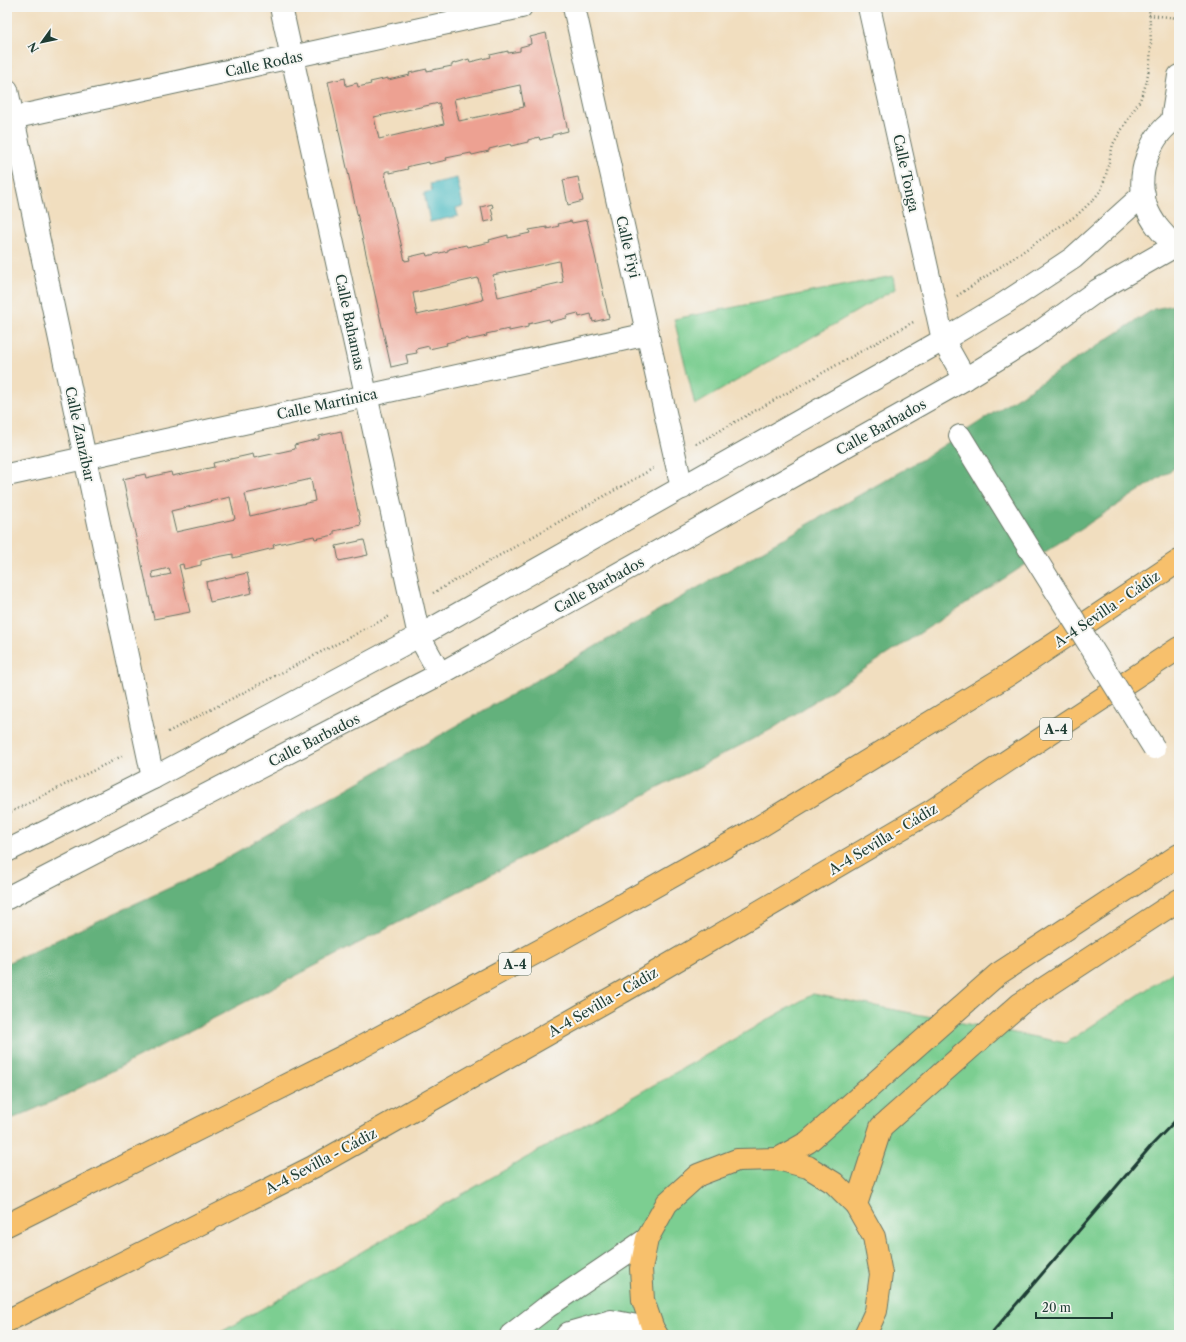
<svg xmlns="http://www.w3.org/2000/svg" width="1186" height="1342" font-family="'Libre Caslon Text',serif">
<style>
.green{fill:#7bce91;stroke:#4d8662}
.forest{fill:#64b17b;stroke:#427758}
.water{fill:#4cbbc2;stroke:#367c7b}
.building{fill:#eda192;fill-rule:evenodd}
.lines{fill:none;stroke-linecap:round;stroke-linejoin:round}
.minor-casing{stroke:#687565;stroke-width:24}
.major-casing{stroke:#687565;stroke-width:24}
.highway-casing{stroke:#687565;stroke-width:24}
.path{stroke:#687565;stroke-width:2.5;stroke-dasharray:1 3;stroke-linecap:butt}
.minor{stroke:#fff;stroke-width:22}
.major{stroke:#f7c06c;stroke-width:22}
.highway{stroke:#f7c06c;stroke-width:22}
.rail{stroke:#1f3d34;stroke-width:3}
.minor-bridge-casing{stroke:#687565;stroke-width:24;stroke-linecap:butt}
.minor-bridge{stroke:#fff;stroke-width:22}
.labels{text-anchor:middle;stroke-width:4;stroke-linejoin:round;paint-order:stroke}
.shield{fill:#f6f6f2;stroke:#60746d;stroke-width:1}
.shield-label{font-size:13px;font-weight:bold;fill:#1f3d34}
.street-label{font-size:14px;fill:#1f3d34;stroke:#f6f6f2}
</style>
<rect width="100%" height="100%" fill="#f6f6f2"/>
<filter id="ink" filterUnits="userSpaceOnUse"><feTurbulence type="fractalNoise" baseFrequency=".025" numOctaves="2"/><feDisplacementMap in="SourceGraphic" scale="8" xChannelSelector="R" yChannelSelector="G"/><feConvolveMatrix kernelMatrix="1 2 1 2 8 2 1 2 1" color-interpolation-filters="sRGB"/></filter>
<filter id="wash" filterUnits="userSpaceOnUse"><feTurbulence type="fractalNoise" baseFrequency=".012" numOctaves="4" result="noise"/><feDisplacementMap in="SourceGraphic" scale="16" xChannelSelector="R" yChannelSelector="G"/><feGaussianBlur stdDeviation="0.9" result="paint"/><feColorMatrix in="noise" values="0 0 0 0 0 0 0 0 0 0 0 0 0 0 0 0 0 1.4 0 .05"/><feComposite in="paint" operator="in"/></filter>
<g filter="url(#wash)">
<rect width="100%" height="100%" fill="#f1debf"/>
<g class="green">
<path d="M893,276L895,289L695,405L674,319Z"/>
<path d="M1179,968V1335H216L813,994L1066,1043Z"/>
</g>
<path class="forest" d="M1179,304V465L772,729L58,1099L7,1121V963L193,877L924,458L1154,309Z"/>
<path class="water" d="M457,178L463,206L456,208L458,216L430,222L424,193L432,191L430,184Z"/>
<g id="blocks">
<g class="building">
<path d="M546,33L568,131L552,135V137L543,139L540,140L539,137L528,140V142L511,146L510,144L489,149V151L472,155L471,153L446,158L447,160L429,164V162L414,165L407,167L408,169L390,173V171H387L385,172V174L405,261L410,260L409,257L426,253L427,256L448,251V249L466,245L467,247L490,242L489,240L508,235V238L530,233L529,230L547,227V229L559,226L558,224L571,221L572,223L587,220L609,318L593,322L591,314L579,317L578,313L566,316L567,318L550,322L549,319L528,324V327L509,331V329L486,334L487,336L468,340V338L458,340L446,343L447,345L429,349V346L416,349L417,353L406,355L408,363L391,367L328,82L345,78L346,86L357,83L358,87L371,84L370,82L388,78V80L410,75L409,73L427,69V71L452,66V64L469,59L470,62L491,57L490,55L508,51V53L520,51V47L531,44L530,37ZM520,85L524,107L459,121L454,99ZM439,103L444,124L379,139L374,117ZM559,261L563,282L498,297L493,275ZM478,278L483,300L417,315L413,293Z"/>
<path d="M578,177L583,201L568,205L563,180Z"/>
<path d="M492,204L493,207L491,208L494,220L484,222L481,207Z"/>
<path d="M341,431L361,525L334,531V535L315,539L314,536L273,545L274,548L233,558V554L212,558L201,561V565L184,569L183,564L179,565L190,612L154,619L123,479L145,474L146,478L171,472L172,476L214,467L213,463L253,454L254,458L295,449L294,445L319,439V436ZM311,479L315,501L250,516L245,494ZM230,497L235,519L176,532L171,511ZM169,568L171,574L153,578L152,572Z"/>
<path d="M364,540L368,555L339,561L336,546Z"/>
<path d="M247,573L252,593L210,602L206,582Z"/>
</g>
</g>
</g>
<g filter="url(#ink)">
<use href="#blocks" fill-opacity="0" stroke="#687565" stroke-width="1"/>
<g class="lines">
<defs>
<g id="minor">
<path d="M281,7L419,636L440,674"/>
<path d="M574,7L682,488"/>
<path d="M869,7L943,340L965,379"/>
<path d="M7,90L153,778"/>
<path d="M1179,117C1150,133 1135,174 1146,206C1152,223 1163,234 1175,246L1179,247"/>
<path d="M7,119L521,7"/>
<path d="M1172,120L1179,76"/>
<path d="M960,436L1029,548"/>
<path d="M7,475L648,334"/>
<path d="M7,851L153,778L419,636L943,340L1005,303L1073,258L1144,194"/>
<path d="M7,898L440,674L965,379L1030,339L1098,290L1175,246"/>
<path d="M511,1335L547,1307L647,1239"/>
<path d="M567,1335L569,1333L611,1321L653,1329"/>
</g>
<g id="major">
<path d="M778,1159L808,1142L998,974L1179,855"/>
<path d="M856,1205L881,1127L1020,1004L1179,900"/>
<path d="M657,1335L653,1329L643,1300L641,1269L647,1239L667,1203L698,1175L737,1160L778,1159L808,1167L834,1183L856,1205L874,1237L881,1274L876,1311L865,1335"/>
</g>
<g id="highway">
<path d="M7,1225L352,1052L552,944L751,832L1008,675L1179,561"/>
<path d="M7,1321L313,1167L624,991L933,810L1179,648"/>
</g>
</defs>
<use href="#minor" class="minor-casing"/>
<use href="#major" class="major-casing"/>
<use href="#highway" class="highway-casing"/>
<g class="path">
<path d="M1149,15L1179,18"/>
<path d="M957,296L1077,215L1093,200L1101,190L1106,175L1113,144L1140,100L1146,84L1150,63L1151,42L1149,7"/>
<path d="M696,444L915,321"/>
<path d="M433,593L654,468"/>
<path d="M168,732L390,616"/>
<path d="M7,814L124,755"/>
</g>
<use href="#minor" class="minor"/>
<use href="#major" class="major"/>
<use href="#highway" class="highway"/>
<path class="rail" d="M990,1335L1151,1146L1179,1117"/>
<defs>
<path id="minor-bridge" d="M1029,548L1154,748"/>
</defs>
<use href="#minor-bridge" class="minor-bridge-casing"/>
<use href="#minor-bridge" class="minor-bridge"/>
</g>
</g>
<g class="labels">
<g class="shield">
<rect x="1040" y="718" width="32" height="22" rx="3"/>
<rect x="499" y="953" width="32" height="22" rx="3"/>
</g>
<g class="shield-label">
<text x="1056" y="734">A-4</text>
<text x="515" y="969">A-4</text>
</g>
<g class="street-label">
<text transform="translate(264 64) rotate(-12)" y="5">Calle Rodas</text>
<text transform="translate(906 173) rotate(78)" y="5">Calle Tonga</text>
<text transform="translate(628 247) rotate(77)" y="5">Calle Fiyi</text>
<text transform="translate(350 322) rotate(78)" y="5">Calle Bahamas</text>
<text transform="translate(327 404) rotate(-12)" y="5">Calle Martinica</text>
<text transform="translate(881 427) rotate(-29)" y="5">Calle Barbados</text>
<text transform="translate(80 434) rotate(78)" y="5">Calle Zanzíbar</text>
<text transform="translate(599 585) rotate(-29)" y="5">Calle Barbados</text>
<text transform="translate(1107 609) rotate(-34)" y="5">A-4 Sevilla - Cádiz</text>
<text transform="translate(314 740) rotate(-27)" y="5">Calle Barbados</text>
<text transform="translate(883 839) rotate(-31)" y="5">A-4 Sevilla - Cádiz</text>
<text transform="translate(603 1002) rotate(-30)" y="5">A-4 Sevilla - Cádiz</text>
<text transform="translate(321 1161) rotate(-28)" y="5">A-4 Sevilla - Cádiz</text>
</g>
</g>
<rect width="1186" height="1342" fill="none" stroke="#f6f6f2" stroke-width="24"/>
<g transform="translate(42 42) rotate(237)" stroke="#f6f6f2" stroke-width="3" paint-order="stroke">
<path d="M0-3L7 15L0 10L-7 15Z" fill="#1f3d34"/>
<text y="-6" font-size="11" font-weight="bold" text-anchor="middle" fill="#1f3d34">N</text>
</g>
<path d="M1036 1312v6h76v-6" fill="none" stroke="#1f3d34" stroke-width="2"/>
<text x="1042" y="1312" font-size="12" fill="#1f3d34" stroke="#f6f6f2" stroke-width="3" paint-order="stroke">20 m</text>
</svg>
